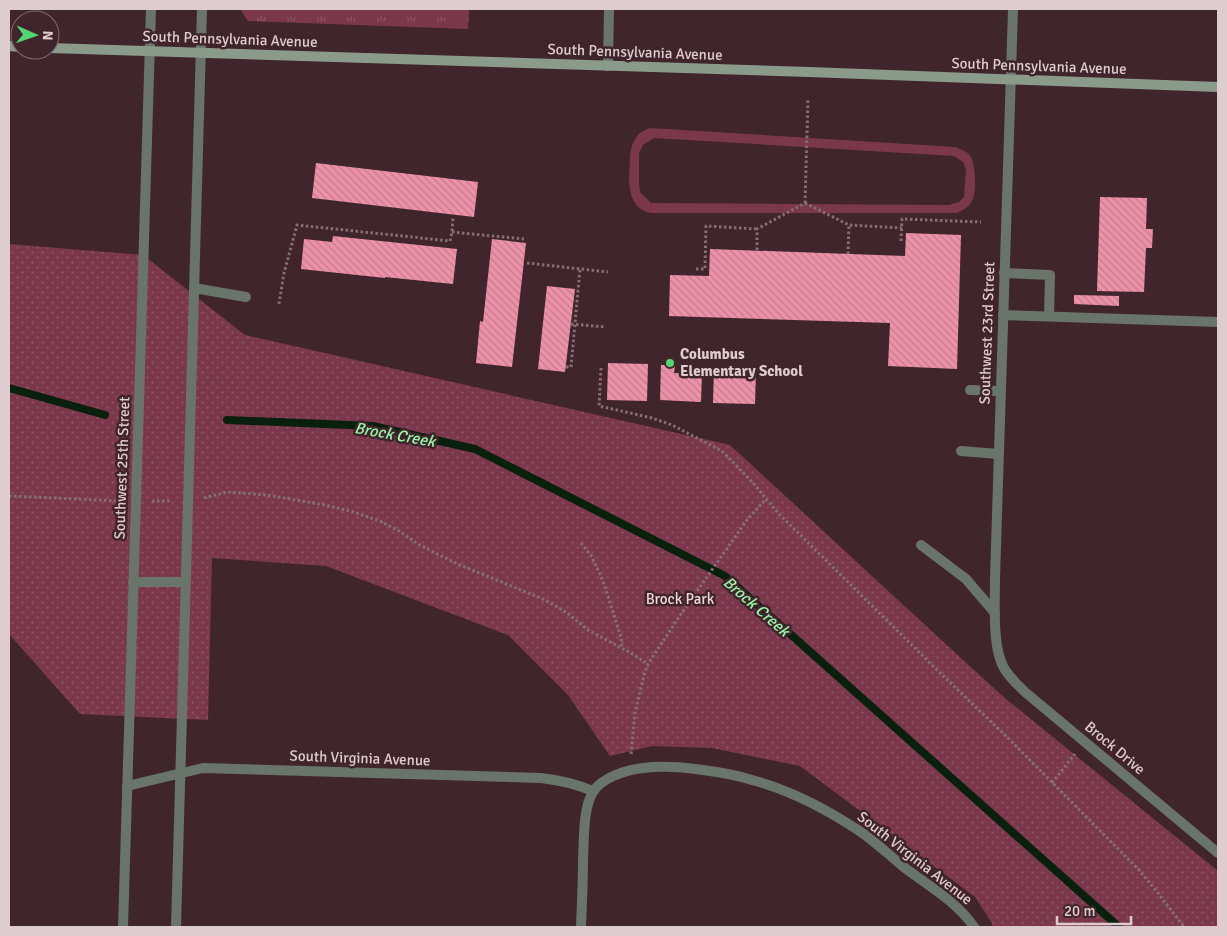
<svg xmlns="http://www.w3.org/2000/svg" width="1227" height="936" font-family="Signika,sans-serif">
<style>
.grass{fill:url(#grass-tufts)}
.park{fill:url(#park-dots)}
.pitch{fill:#7b384c;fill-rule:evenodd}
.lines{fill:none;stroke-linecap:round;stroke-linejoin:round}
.stream{stroke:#09200e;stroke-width:8}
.building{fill:url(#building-back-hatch)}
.path{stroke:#866e74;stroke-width:3;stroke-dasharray:2.5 2.5;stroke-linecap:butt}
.service{stroke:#69746a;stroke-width:10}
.minor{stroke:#69746a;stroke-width:10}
.tertiary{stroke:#69746a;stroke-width:10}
.secondary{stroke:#8a9b8c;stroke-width:10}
.poi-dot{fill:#52d673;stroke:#41252c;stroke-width:2}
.labels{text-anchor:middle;stroke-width:5;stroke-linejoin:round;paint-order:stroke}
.street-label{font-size:15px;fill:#dfccd0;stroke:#41252c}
.poi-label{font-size:15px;font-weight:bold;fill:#dfccd0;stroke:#41252c;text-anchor:start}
.park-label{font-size:15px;fill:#efd6db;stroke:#41252c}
.water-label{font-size:16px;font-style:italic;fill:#94f6a6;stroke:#41252c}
</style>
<defs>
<pattern id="grass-tufts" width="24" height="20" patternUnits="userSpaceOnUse" patternTransform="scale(1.25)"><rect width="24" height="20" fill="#7b384c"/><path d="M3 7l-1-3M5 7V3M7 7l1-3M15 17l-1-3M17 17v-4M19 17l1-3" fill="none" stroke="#8d5465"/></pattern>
<pattern id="park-dots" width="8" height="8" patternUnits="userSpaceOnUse" patternTransform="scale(1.25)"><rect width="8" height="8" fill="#7b384c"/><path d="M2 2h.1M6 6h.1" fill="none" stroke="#8d5465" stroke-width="1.8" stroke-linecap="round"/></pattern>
<pattern id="building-back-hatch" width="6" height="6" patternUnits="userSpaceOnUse" patternTransform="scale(1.25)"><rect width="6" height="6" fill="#ed91a9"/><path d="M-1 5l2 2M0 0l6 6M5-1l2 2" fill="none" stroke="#c27c8e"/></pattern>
</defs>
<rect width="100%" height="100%" fill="#41252c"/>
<path class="grass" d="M240,9H469L468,29L248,21Z"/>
<path class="park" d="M9,244L143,255L245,335L730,445L963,660L1006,699L1218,871V927H992V923L975,897L800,766L712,748L652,746L610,756L568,695L508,635L326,566L212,558L208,720L80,714L9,634Z"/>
<path class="pitch" d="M650,128L955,147C959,149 966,151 969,154C976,162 977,192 972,201C969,207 963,210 957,213H652C627,210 628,181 630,162C630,153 631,144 637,136C640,132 645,130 650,128ZM654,138L954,156L963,162L966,169L964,197L959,202L949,205L651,203L640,192L639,184V153L643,145Z"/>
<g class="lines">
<g class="stream">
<path d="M9,388L105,415"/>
<path d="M227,420L373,426L475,449L725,576L1119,927"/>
</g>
</g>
<g class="building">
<path d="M316,163L478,182L474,217L312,198Z"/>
<path d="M1100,197L1147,198L1146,229H1153L1152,248H1146L1144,292L1097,291Z"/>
<path d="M906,233L961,235L957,369L888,366L890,323L669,316L670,275L709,276L710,249L905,256Z"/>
<path d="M333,236L457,249L453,284L385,277V278L301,269L304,239L332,242Z"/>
<path d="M492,239L526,243L512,367L476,363L480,321L483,322Z"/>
<path d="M547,286L575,289L565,372L538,369Z"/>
<path d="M1074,295L1119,296V306L1074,304Z"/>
<path d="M608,363L648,364L647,401L607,400Z"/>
<path d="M661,365H675L674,373L702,374L701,402L660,400Z"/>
<path d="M714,368L756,369L755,404L713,403Z"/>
</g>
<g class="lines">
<g class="path">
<path d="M805,203L808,99"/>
<path d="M805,203L849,225L902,228"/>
<path d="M452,232L524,239"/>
<path d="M901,241L902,219L981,222"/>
<path d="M757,250V229L805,203"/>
<path d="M848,254L849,225"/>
<path d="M527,263L608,272"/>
<path d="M696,269H705L706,226L757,229"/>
<path d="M279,304L284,273L297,225L450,241L452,232L453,218"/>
<path d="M571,324L606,327"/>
<path d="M566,367H571L580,269"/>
<path d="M601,368L599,406L652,418L672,425L722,451L755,485L766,499L780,515L936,669L1009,739L1139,870L1158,893L1184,927"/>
<path d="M9,496L121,501"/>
<path d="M204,498L227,492L267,495L325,505L354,512L382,522L399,531L418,544L439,555L460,565L543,599L566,612L588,630L631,653L648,664"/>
<path d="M152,501H171"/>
<path d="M581,543L592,557L603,581L621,637L622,648"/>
<path d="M631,754L635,713L644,675L648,664L681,614L747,520L766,499"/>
<path d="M1052,783L1075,754"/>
</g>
<g class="service">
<path d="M1004,273L1050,275L1049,316"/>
<path d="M194,288L246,297"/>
<path d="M1003,315L1218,322"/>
<path d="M970,390L1000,391"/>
<path d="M961,451L998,454"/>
<path d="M921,545L966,579L995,613"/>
</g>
<g class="minor">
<path d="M1013,9L995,578C995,602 992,648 1004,668C1009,677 1018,685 1025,692L1218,853"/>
<path d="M608,66L609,9"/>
<path d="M127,786L203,768L541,778C559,780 576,784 593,791"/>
<path d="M581,927C582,904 583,882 583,859C584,841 583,807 593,792C602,777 627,770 643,768C663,765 683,767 703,770C719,772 736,775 752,780C790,790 828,810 861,832C877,843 890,856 905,868C929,886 957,902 974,927"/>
</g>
<g class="tertiary">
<path d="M133,582H186"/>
<path d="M123,927L151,9"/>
<path d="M176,927L202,9"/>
</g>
<g class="secondary">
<path d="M9,46L20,47"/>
<path d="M50,48L809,72L1218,87"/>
</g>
</g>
<circle class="poi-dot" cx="670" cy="363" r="5"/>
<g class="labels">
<g class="street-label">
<text transform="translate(230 39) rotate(2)" y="5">South Pennsylvania Avenue</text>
<text transform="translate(635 52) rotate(2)" y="5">South Pennsylvania Avenue</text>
<text transform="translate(1039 66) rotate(2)" y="5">South Pennsylvania Avenue</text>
<text transform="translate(987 333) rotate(-88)" y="5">Southwest 23rd Street</text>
<text transform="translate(122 468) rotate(-88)" y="5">Southwest 25th Street</text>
<text transform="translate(1115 748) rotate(40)" y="5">Brock Drive</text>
<text transform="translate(360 758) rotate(2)" y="5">South Virginia Avenue</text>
<text transform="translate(915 858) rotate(38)" y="5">South Virginia Avenue</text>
</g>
<g class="poi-label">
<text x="680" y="359">Columbus<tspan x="680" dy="17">Elementary School</tspan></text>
</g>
<g class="park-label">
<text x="680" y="604">Brock Park</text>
</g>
<g class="water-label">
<text transform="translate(395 434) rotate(10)" y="6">Brock Creek</text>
<text transform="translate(757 606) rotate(41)" y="6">Brock Creek</text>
</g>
</g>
<rect width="1227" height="936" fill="none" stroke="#dfccd0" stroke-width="20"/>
<g transform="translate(35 35) rotate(92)"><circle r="24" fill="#41252c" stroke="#80686e"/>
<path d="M0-4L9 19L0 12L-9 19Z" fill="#52d673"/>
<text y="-8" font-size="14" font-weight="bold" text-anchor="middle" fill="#dfccd0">N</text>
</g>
<path d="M1057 916v8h74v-8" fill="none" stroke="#dfccd0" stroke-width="2.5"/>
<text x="1064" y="916" font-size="15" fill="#dfccd0" stroke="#41252c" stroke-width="4" paint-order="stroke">20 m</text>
</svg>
